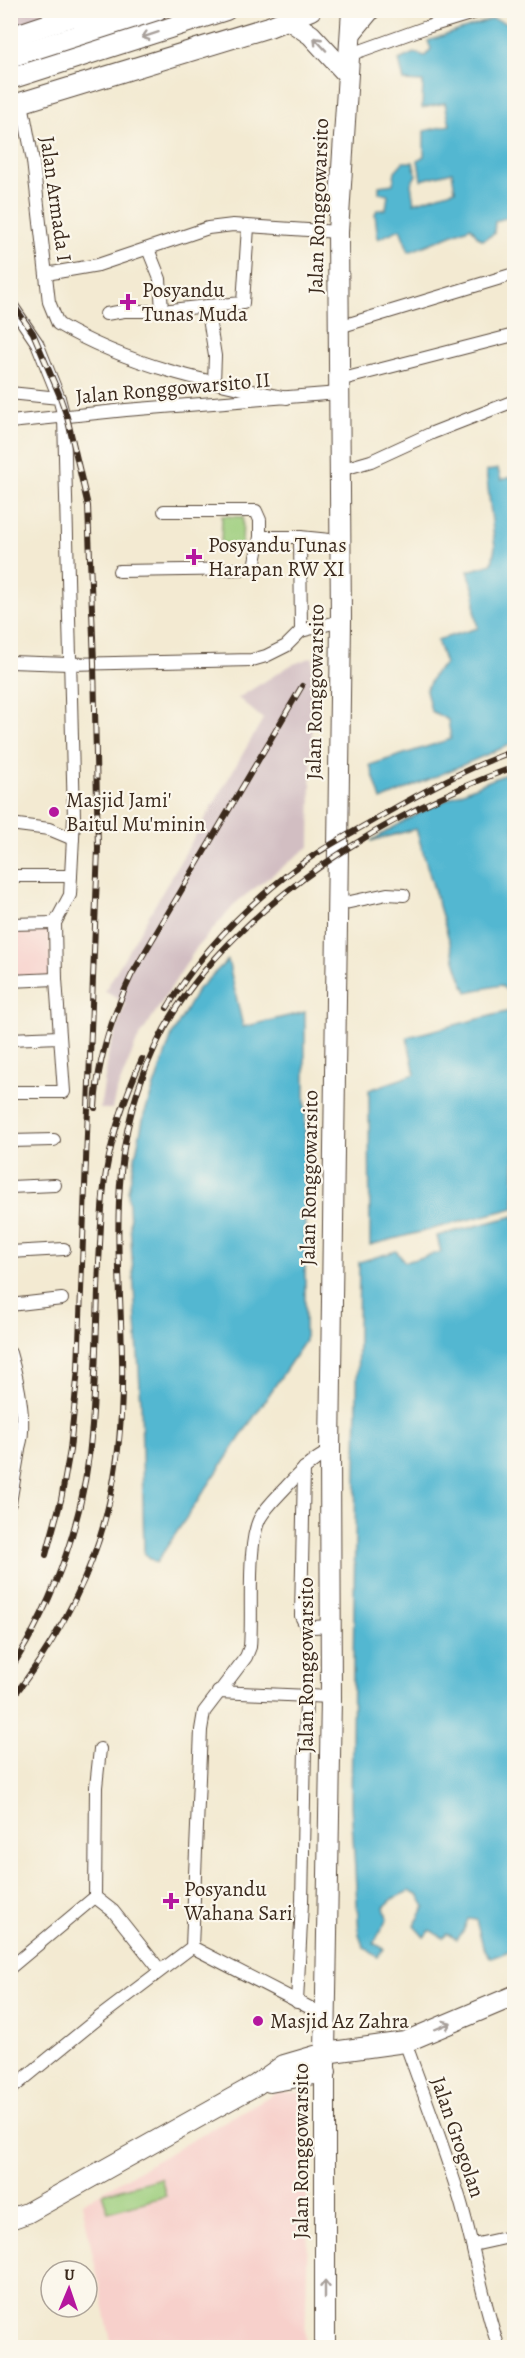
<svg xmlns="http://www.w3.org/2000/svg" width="525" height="2358" font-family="Alegreya,serif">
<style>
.built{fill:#f7d0cb}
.industrial{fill:#d2bec2}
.green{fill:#9ccd7c;stroke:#6c7c4d;stroke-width:1.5}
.water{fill:#52b7d1;stroke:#467078;stroke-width:1.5}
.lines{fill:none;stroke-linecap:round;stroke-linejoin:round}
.minor-casing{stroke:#574739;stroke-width:14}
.tertiary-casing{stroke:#574739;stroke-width:17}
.primary-casing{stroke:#574739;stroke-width:22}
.trunk-casing{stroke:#574739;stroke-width:22}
.minor{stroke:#fff;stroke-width:12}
.tertiary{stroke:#fff;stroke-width:15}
.primary{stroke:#fff;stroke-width:20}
.trunk{stroke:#fff;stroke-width:20}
.rail-casing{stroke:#3b2a1e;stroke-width:6}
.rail{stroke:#fbf7ec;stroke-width:4;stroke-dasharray:11;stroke-linecap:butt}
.oneway{stroke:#a79f9a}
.poi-dot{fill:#b5179e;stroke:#fbf7ec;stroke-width:2}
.labels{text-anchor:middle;stroke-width:4.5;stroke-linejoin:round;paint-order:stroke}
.street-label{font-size:21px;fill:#3b2a1e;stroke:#fbf7ec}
.poi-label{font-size:21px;fill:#3b2a1e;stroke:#fbf7ec;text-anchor:start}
</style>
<rect width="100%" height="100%" fill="#fbf7ec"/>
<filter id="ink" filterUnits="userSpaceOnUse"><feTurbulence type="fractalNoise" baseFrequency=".0167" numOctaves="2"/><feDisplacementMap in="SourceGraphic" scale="12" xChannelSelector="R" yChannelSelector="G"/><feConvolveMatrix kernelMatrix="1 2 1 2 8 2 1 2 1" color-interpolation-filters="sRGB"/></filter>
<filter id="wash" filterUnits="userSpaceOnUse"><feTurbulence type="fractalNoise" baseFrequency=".008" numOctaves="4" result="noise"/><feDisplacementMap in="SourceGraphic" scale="24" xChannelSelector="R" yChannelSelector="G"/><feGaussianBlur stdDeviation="1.35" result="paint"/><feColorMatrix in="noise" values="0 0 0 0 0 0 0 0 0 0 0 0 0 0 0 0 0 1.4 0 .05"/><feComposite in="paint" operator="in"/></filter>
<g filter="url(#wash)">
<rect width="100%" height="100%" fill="#f3ead2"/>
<g class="built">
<path d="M49,926L51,978L11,980V927Z"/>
<path d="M278,2091L302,2093L304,2104L308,2228L305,2347H112L82,2203Z"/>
</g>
<g class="industrial">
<path d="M11,10L80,11L11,33Z"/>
<path d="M313,657L310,846L238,901L197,947L137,1041L116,1093L112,1109H100L109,1051L125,1004L105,991L263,719L238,698L291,665Z"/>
</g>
<g class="green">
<path d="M222,516L243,517L242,545L221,544Z"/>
<path d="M161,2178L166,2196L108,2212L102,2194Z"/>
</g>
<g class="water">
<path d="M493,19L514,25V194L508,197L512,210L514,209V216L495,221L494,234L483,240L478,237L471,227L409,252L400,229L378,239L375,214L377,210L386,209L388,195L379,193V186L393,184L395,171L403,162H413L416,175L411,184L414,203L455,190L452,172L421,180L418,160L424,156V131L450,125L445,103L422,108L423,82L404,81L399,60L414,53L425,56L431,49L428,41Z"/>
<path d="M498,469L501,480L514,476V743L381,800L370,765L451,739L448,720L431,711L426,690L434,674L445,664L437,640L478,628L475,614V594L468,571L492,564L495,547L486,471Z"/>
<path d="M514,771V989L507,991L501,985L467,992L459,973L416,829L371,841C417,812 464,790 514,771Z"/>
<path d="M228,960L243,1027L305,1012V1341L156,1563L144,1553L141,1403L128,1191L144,1115L172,1035L198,989Z"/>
<path d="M514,1010V1208L370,1245L369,1090L415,1074L407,1037Z"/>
<path d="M514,1216V1907L512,1918L514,1949L491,1958L483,1947L476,1920L468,1919L463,1932L457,1939L447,1934L443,1938L430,1930L424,1937L414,1926L425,1907L419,1896L409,1891L394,1898L384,1907L387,1919L374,1943L384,1949L377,1957L363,1946L359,1935L351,1805L359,1262L396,1251L405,1262L441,1252L437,1236Z"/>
</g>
</g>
<g filter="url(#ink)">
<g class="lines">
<defs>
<g id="minor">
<path d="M349,55L427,27L483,10"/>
<path d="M22,103L33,161L49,302L58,324C129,366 207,382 287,398"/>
<path d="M148,249L160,279L162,311L207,306L215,356L214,382"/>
<path d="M46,274L98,265L208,228L233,225L338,232"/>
<path d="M10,303L37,343L59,398"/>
<path d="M207,306L243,303L248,227"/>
<path d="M106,314L124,311H162"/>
<path d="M339,327L514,274"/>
<path d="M339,380L514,335"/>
<path d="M10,393L59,398L64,417L74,818L70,895L55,923L56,979L64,1092H10"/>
<path d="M10,422L126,410L339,393"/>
<path d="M340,470L371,461L432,433L514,401"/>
<path d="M164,511H256L260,520V537H300L340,541"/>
<path d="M300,537L301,631"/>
<path d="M119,571L249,569L254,567L260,537"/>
<path d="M10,662L69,664L252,660L266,656L286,646L301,631L341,621"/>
<path d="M10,824L49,829L73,839"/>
<path d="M10,876H71"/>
<path d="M336,905L387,894L404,895"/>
<path d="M10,924L55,923"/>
<path d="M10,981L56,979"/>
<path d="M10,1039L59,1037"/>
<path d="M10,1141L54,1140"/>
<path d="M10,1187L55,1185"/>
<path d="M10,1252L64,1249"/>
<path d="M10,1305L62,1299"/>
<path d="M10,1353C17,1377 30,1432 16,1454L10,1456"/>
<path d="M304,1468L301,1616L305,1624L313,1627L330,1626"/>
<path d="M10,1503L19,1450"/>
<path d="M218,1692L331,1697"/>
<path d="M95,1897L113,1911L160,1970"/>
<path d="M192,1947L326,2016"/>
<path d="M10,1968L95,1897L96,1787L100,1749"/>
<path d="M297,2002L302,1903L306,1696"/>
<path d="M405,2042C423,2092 442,2142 458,2193C474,2244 481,2297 499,2348"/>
<path d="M10,2090L101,2016L192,1947L201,1730L204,1712L246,1657L250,1647C253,1614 246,1545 260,1518C267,1506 278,1496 287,1486C300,1472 312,1460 330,1451"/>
<path d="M473,2245L514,2236"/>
</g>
<path id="tertiary" d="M79,22L119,10"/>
<g id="primary">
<path d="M270,2082L326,2072"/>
<path d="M10,2219L27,2213L256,2085L284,2065L325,2053L331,1697L330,1451L341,621L338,232L352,10"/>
</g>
<g id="trunk">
<path d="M289,20L311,35L347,74"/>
<path d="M351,33L370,10"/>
<path d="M10,37L91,10"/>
<path d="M10,57L157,10"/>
<path d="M10,79L226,10"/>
<path d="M10,106L269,27L311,10"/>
<path d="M325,2348V2053L405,2042L514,1996"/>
</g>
</defs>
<use href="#minor" class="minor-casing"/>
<use href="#tertiary" class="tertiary-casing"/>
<use href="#primary" class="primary-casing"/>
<use href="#trunk" class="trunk-casing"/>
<use href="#minor" class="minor"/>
<use href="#tertiary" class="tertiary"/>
<use href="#primary" class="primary"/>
<use href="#trunk" class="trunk"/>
<defs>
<g id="rail">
<path d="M10,300L33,333L59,394L67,417L88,506L94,663L98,848L78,1369L70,1450L61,1500L46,1555"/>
<path d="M167,1008C201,951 251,901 304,862C327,845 354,832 379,817C423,792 466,768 514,751"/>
<path d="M95,1108C97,1061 112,1016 132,974L302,686"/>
<path d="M10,1670C57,1598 86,1512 92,1426C96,1372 97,1317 99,1262C101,1232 101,1202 106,1172C113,1132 125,1096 142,1059"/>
<path d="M10,1701C95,1592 125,1495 122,1357C121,1296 115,1234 121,1172C126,1116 145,1057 176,1009C251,896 389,812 514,767"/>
</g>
</defs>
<use href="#rail" class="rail-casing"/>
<use href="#rail" class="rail"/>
</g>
<defs><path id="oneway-shaft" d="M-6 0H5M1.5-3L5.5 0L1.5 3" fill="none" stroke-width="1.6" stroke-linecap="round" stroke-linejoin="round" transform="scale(1.5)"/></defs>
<g class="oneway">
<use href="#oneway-shaft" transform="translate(150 35) rotate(162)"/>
<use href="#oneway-shaft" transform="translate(320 44) rotate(-133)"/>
<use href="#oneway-shaft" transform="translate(443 2026) rotate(-23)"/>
<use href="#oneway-shaft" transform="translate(325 2289) rotate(-90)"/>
</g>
</g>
<g class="poi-dot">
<path d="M125 293h6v6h6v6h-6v6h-6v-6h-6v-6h6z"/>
<path d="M191 548h6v6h6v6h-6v6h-6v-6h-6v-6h6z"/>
<circle cx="54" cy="812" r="6"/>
<path d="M168 1892h6v6h6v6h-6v6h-6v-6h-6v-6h6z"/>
<circle cx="258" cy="2021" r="6"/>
</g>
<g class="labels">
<g class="street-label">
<text transform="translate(56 199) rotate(82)" y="7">Jalan Armada I</text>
<text transform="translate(318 206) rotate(-88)" y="7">Jalan Ronggowarsito</text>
<text transform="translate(173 388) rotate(-5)" y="7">Jalan Ronggowarsito II</text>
<text transform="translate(315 692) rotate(-89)" y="7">Jalan Ronggowarsito</text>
<text transform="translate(309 1178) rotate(-89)" y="7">Jalan Ronggowarsito</text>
<text transform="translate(306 1665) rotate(-90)" y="7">Jalan Ronggowarsito</text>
<text transform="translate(458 2137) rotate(71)" y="7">Jalan Grogolan</text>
<text transform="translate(301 2151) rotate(-90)" y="7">Jalan Ronggowarsito</text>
</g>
<g class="poi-label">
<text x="142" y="297">Posyandu<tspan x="142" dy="24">Tunas Muda</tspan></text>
<text x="208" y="552">Posyandu Tunas<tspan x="208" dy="24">Harapan RW XI</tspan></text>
<text x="66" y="807">Masjid Jami'<tspan x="66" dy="24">Baitul Mu'minin</tspan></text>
<text x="184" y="1896">Posyandu<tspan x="184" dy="24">Wahana Sari</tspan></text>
<text x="270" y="2028">Masjid Az Zahra</text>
</g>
</g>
<rect width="525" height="2358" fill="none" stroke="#fbf7ec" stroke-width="36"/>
<g transform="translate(69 2289) rotate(2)"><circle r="28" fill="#fbf7ec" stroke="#aea59a" stroke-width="1.5"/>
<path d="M0-4.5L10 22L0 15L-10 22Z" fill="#b5179e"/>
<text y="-9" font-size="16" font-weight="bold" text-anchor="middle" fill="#3b2a1e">U</text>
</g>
</svg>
